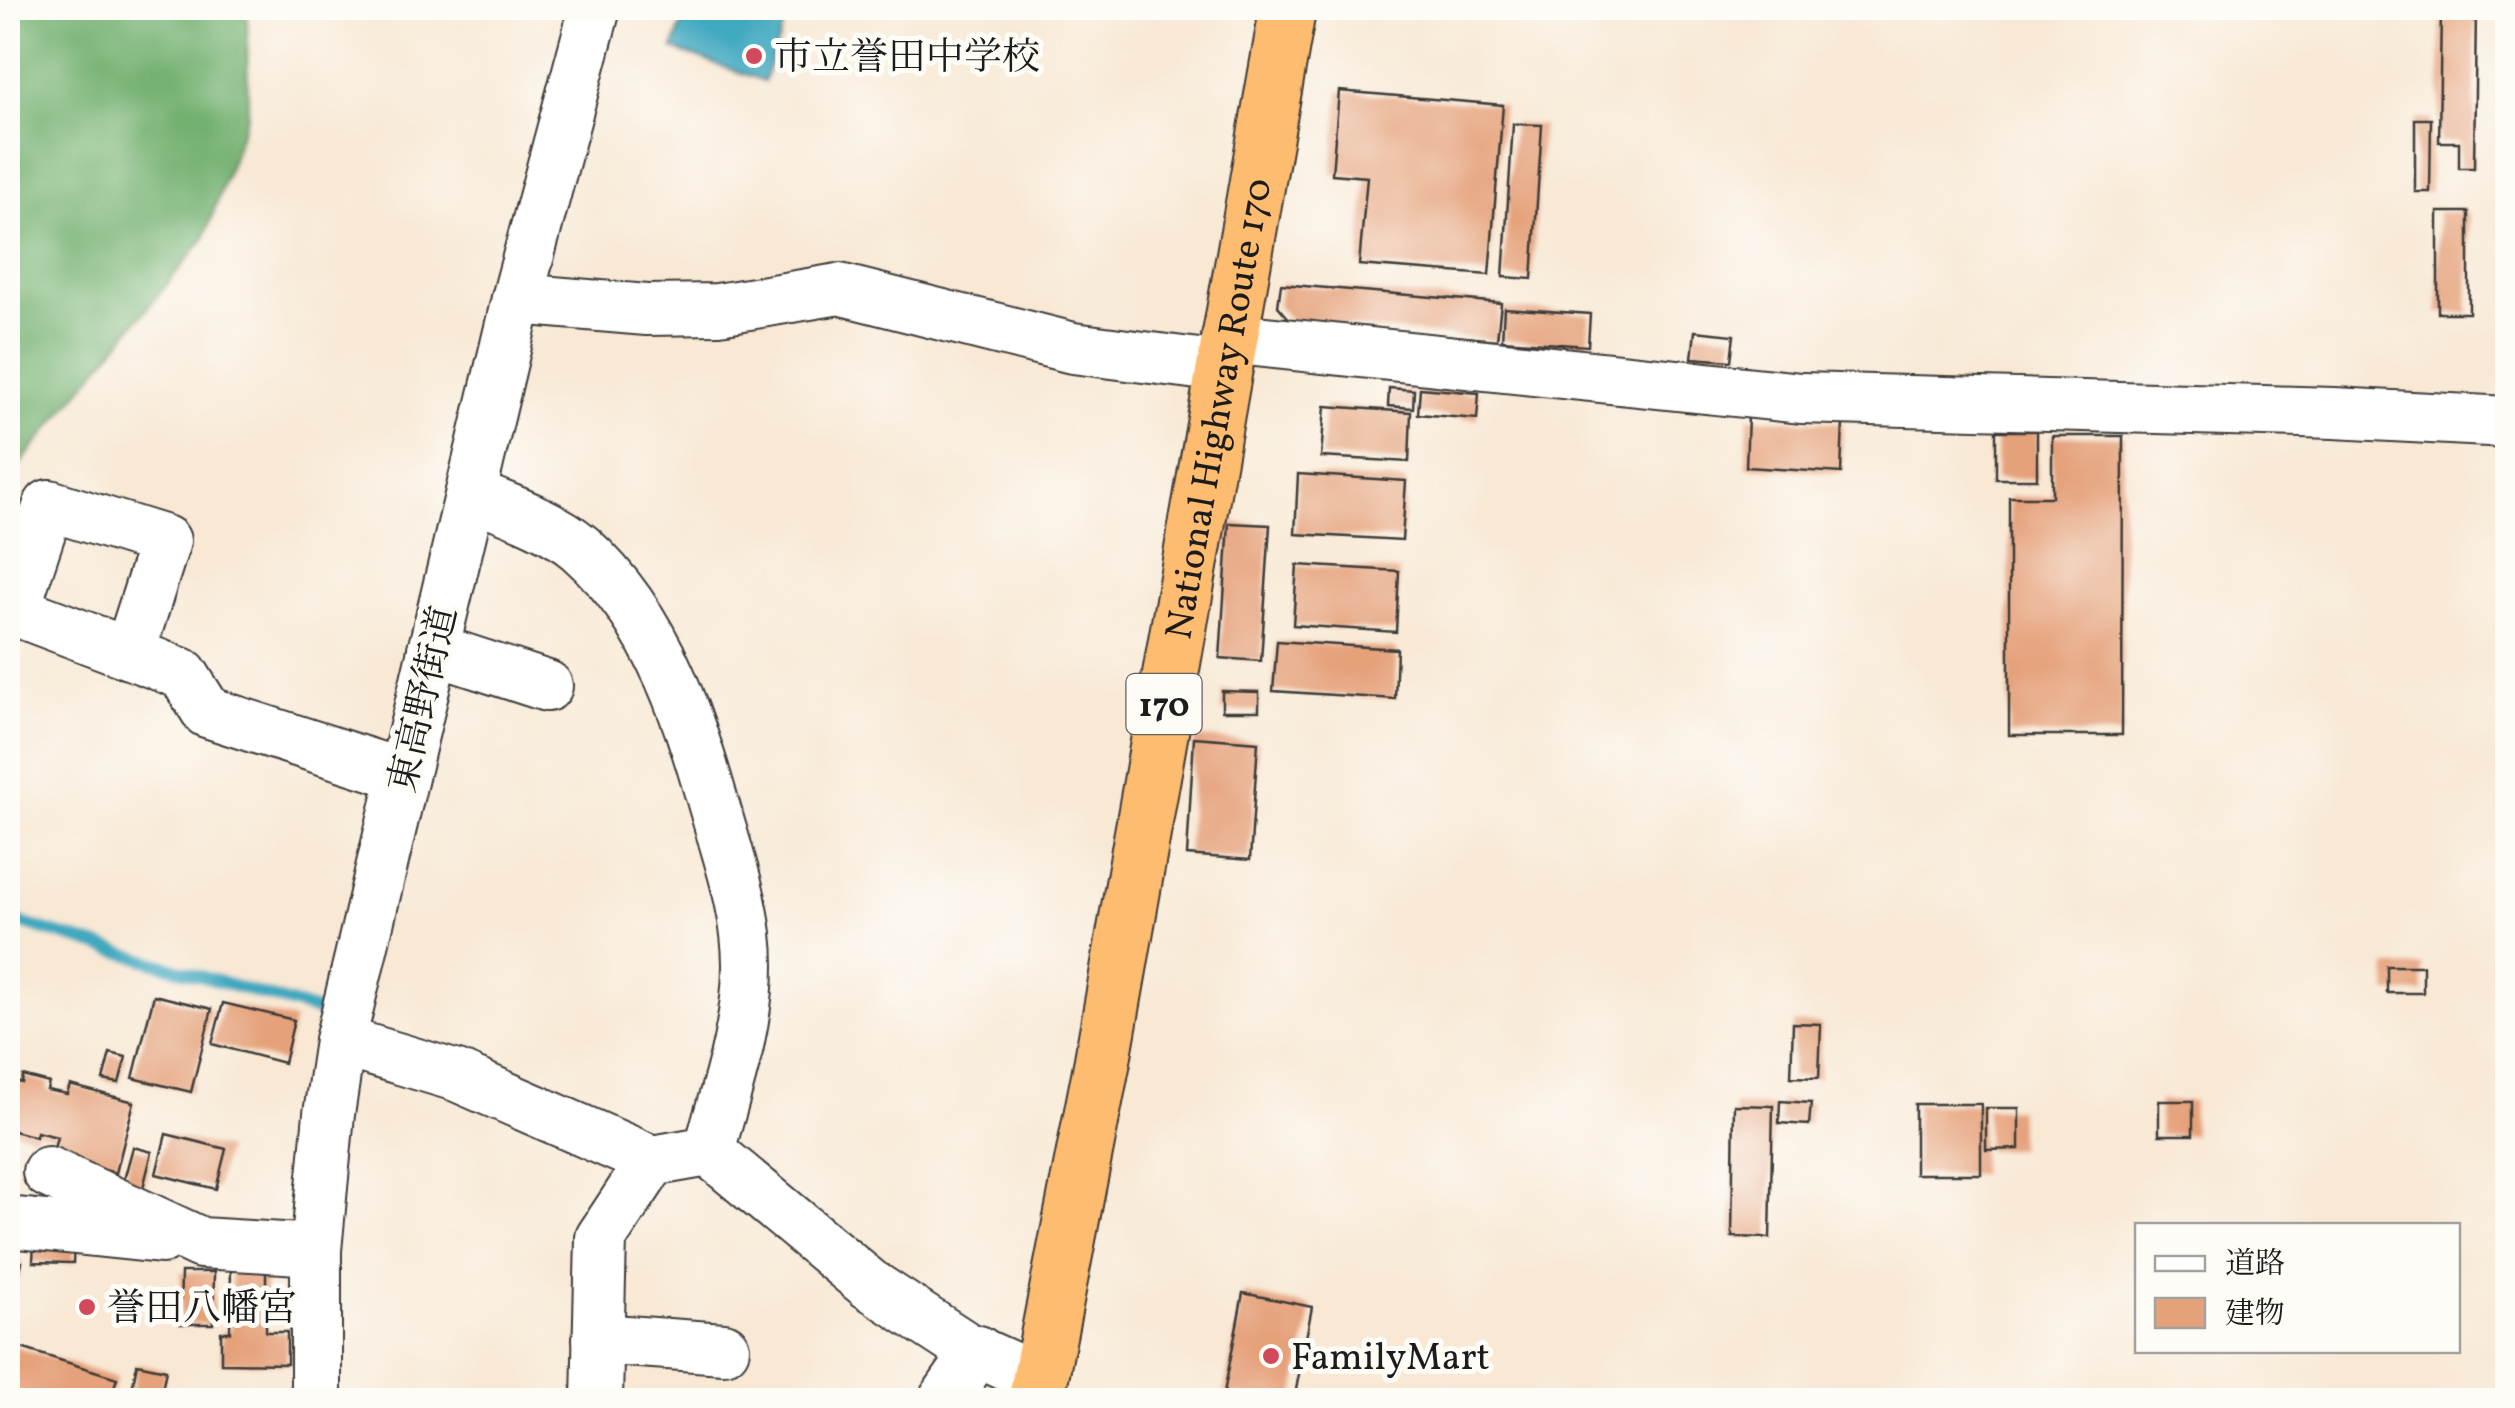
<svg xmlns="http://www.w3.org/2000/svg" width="2515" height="1408" font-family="Vollkorn,'Noto Serif JP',serif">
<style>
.forest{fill:#72b070;stroke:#476646;stroke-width:2.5}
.water{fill:#3fa8bf;stroke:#2e626e;stroke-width:2.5}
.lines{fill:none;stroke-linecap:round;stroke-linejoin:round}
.stream{stroke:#3fa8bf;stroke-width:12}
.building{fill:#e5a17a}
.minor-casing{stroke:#3d3b38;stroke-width:54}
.highway-casing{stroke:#3d3b38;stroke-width:59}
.minor{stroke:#fff;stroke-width:50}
.highway{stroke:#febc70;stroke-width:55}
.poi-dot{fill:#d1495b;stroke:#fdfcf7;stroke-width:4}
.labels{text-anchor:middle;stroke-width:10;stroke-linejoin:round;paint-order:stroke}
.shield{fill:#fdfcf7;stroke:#605f5e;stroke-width:2.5}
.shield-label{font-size:35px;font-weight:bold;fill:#1c1c1c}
.poi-label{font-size:38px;fill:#1c1c1c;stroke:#fdfcf7;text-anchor:start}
.street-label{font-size:38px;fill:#1c1c1c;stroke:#fdfcf7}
</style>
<rect width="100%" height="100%" fill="#fdfcf7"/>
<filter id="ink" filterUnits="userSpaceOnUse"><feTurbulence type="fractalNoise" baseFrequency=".01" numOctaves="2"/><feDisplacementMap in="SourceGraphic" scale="20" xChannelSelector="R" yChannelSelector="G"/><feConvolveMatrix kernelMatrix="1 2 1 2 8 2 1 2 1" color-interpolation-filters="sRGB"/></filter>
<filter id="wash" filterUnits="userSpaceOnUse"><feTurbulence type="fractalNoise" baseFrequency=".0048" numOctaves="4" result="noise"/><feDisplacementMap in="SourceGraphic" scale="40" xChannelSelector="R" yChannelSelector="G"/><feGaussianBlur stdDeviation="2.25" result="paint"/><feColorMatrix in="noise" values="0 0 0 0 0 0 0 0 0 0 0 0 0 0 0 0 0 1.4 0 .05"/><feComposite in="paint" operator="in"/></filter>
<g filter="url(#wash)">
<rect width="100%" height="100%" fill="#f8e8d4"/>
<path class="forest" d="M25,8H247L248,113L204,239L8,479V46Z"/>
<path class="water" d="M687,8H790L764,81L673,49Z"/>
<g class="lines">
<path class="stream" d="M8,919L334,1016"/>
</g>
<g id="blocks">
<g class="building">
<path d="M2441,8H2476L2474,168H2459V142H2439Z"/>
<path d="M1339,91L1503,105L1489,275L1359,265L1367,177L1332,174Z"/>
<path d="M2415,119H2431L2430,192H2415Z"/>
<path d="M1513,124L1542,125L1532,279L1503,277Z"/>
<rect x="2438" y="212" width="31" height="101"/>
<path d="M1281,284L1501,303L1497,340L1292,322L1278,306Z"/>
<path d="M1504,308L1590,314L1588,346L1502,340Z"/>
<path d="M1695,331L1734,335L1731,361L1692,358Z"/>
<path d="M1389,388L1414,390L1413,408L1388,406Z"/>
<path d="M1420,388L1479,393L1477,419L1418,414Z"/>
<path d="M1325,406L1411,412L1409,462L1321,457Z"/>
<path d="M1748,417L1843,423L1841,473L1746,467Z"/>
<rect x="1996" y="431" width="41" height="48"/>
<path d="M2052,436H2123L2122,735H2009V497H2052Z"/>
<path d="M1298,474L1406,481L1402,540L1295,534Z"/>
<path d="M1229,523L1270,525L1261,661L1220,658Z"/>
<path d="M1297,565L1399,571L1396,632L1293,625Z"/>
<path d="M1277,641L1397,649L1395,699L1273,691Z"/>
<path d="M1222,691L1259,692V711H1222Z"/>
<path d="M1194,737L1258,742L1250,860L1187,855Z"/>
<rect x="2387" y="966" width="36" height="27"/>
<path d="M154,995L212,1009L191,1092L133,1078Z"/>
<path d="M223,1003L294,1020L284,1063L212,1044Z"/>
<path d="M1793,1023L1821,1024L1819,1078L1791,1077Z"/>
<path d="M110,1053L126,1057L119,1083L103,1080Z"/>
<path d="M23,1076L49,1083L47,1090L67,1094L70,1085L134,1102L116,1173L52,1157L57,1137L37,1132L36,1137L10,1130L8,1080L22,1083Z"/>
<path d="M1780,1101L1811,1103L1809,1125L1779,1123Z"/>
<rect x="2159" y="1101" width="34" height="34"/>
<rect x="1915" y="1104" width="66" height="70"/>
<path d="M1734,1105L1773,1106L1770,1238L1732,1237Z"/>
<path d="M1986,1108H2019V1149L1986,1150Z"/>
<path d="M166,1134L226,1149L216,1189L156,1174Z"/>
<path d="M133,1147L152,1152L142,1192L122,1187Z"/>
<path d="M34,1242L74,1243L73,1263L33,1262Z"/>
<path d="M8,1259L22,1262L14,1298L8,1296Z"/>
<path d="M231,1266H266V1332H287V1364L221,1363V1332H230Z"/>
<path d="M181,1272H214L213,1324H180Z"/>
<path d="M1243,1293L1312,1307L1294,1400H1263L1224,1393Z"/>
<path d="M15,1346L117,1378L110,1400H8V1370Z"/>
<path d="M137,1364L166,1370L160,1400L130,1399Z"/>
</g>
</g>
</g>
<g filter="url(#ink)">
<use href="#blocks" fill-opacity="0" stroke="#3d3b38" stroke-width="2.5"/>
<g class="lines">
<defs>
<g id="minor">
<path d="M517,299L647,310L718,309L839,289L1073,348L1222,367"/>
<path d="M1227,338L1801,398L2334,413L2508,422"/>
<path d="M471,494C507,509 549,522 580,548C662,621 692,729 721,830C734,874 748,919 748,965C748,1028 726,1090 709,1151L652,1161L601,1238L597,1400"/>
<path d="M433,649L547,686"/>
<path d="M129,654L165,541L49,505L14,610L183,674L207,712L403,775"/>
<path d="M340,1041L457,1076L652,1161"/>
<path d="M709,1151L869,1284L964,1346L1040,1380"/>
<path d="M48,1172L201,1243L316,1250"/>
<path d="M8,1222L161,1238"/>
<path d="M598,1339L724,1348"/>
<path d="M316,1400V1250L329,1114L340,1041L517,299L595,8"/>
<path d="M944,1400L978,1351"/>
</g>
<g id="highway">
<path id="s1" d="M1036,1400L1102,1063L1288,8"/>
</g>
</defs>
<use href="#minor" class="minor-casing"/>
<use href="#highway" class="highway-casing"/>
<use href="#minor" class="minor"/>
<use href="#highway" class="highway"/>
</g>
</g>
<g class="poi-dot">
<circle cx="754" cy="56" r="10"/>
<circle cx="87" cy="1307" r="10"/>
<circle cx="1271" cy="1356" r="10"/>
</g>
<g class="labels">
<rect class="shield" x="1126.5" y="674" width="75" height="60" rx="8"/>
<g class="shield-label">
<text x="1164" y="716">170</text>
</g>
<g class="poi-label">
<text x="774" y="69">市立誉田中学校</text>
<text x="107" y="1320">誉田八幡宮</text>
<text x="1291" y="1369">FamilyMart</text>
</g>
<g class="street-label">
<text dy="13" stroke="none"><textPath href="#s1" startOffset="1008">National Highway Route 170</textPath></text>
<text transform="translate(422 699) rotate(-77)" y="13">東高野街道</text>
</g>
</g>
<rect width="2515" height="1408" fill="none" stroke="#fdfcf7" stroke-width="40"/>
<rect x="2135" y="1223" width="325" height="130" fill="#fdfcf7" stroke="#a3a29f" stroke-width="2.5"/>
<rect x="2155" y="1256" width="50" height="15" fill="#ffffff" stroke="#a3a29f" stroke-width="2.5"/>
<text x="2225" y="1273" font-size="30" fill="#1c1c1c">道路</text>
<rect x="2155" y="1298" width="50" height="30" fill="#e5a17a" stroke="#a3a29f" stroke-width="2.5"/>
<text x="2225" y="1323" font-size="30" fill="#1c1c1c">建物</text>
</svg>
